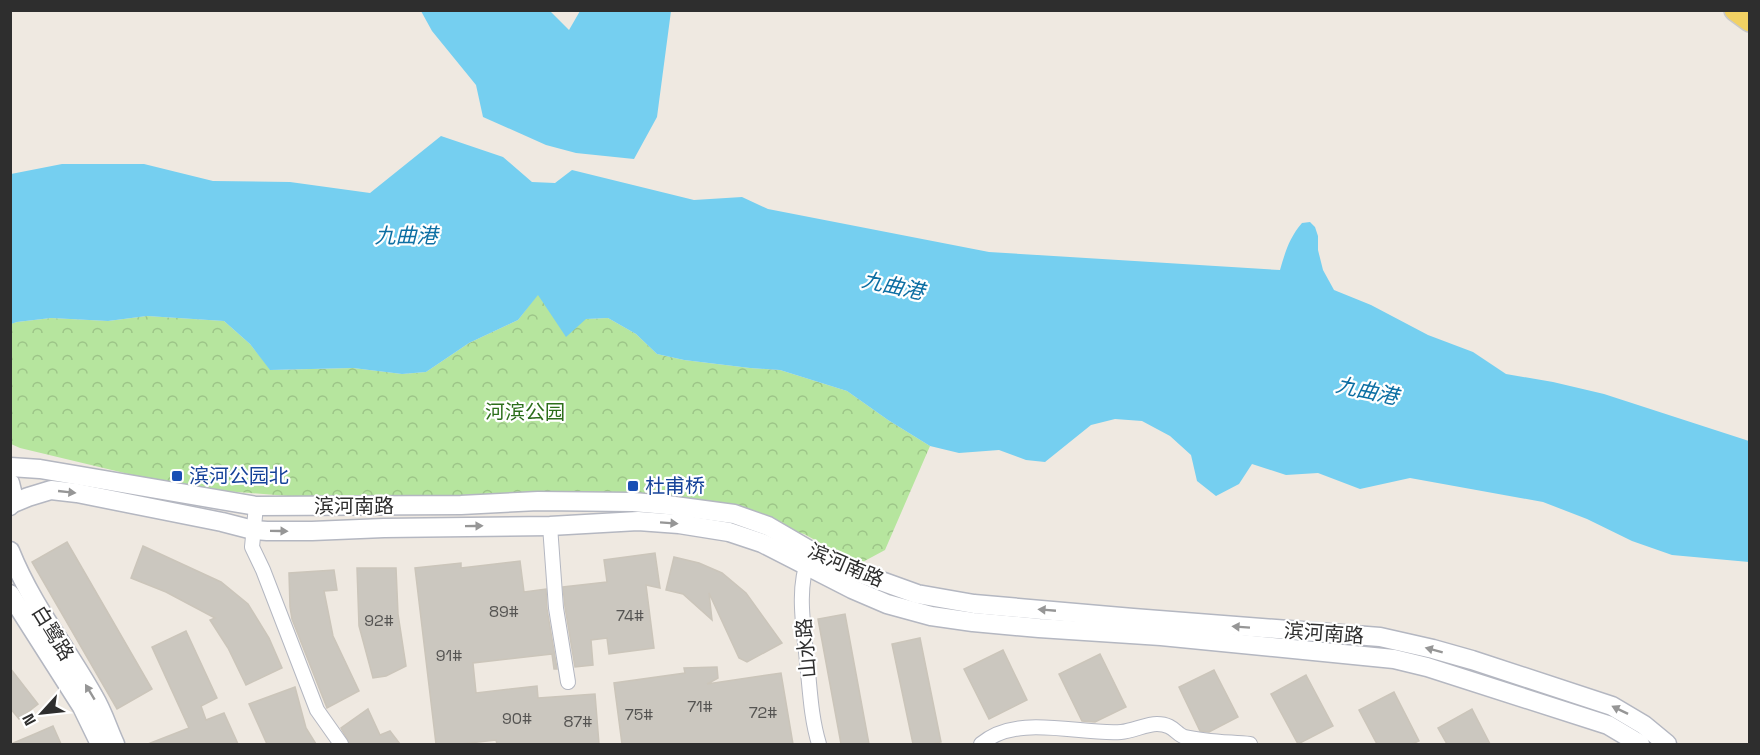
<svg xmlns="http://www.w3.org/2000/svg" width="1760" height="755" font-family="'Space Grotesk','Noto Sans SC',sans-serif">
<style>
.park{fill:url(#park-crowns)}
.water{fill:#75cff0}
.building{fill:#cbc7bf;stroke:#cbc5ba;stroke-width:1.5}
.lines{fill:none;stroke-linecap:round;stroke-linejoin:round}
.street-casing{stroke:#b4b7c1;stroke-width:16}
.secondary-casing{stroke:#b4b7c1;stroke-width:21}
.primary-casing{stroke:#c9c9c9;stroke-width:24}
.street{stroke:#fff;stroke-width:14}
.secondary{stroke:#fff;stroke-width:18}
.primary{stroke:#f2d163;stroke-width:21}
.oneway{fill:#969696}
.transit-dot{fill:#1a4fb4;stroke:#fff;stroke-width:2}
.labels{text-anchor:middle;stroke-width:4.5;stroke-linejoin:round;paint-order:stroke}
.number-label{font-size:16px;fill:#555452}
.park-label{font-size:20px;fill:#2c6e1b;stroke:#fff}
.transit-label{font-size:20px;fill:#164399;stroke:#fff;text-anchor:start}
.street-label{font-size:20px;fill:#2e2e2e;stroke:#fff}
.water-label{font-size:21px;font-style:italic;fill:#0d6fa3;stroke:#fff}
</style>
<defs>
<pattern id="park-crowns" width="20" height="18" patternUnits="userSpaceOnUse" patternTransform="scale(1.5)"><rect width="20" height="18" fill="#b6e59e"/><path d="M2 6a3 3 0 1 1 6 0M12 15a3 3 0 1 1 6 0" fill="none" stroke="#9dc588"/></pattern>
</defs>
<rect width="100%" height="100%" fill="#efe9e1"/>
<path class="park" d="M538,294L586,319L608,318L636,334L657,354L684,360L750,368L780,370L847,391L888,420L930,446L885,550L859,564L804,534L665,494L363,502L187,488L20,448L11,444L10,324L17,322L51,318L108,321L147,316L224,321L250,344L271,370L353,368L402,374L426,372L469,343L518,320Z"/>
<g class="water">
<path d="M421,11H550L569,30L580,11H671L657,117L634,159L576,153L546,145L483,117L476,85L432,31Z"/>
<path d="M441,136L503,157L532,182L555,183L572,170L694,200L742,197L768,209L989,252L1280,270C1285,253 1289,238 1302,223L1310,222L1315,227L1318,236V250L1323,270L1334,290L1371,305L1428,335L1473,352L1506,374L1553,382L1604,394L1749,441V562L1672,555L1632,541L1587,519L1543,502L1410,478L1360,489L1318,473L1286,475L1252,464L1239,484L1216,496L1197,481L1191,455L1170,436L1142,421L1115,419L1091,425L1045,462L1026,460L999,450L959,453L930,446L888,420L847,391L780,370L750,368L684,360L657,354L636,334L608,318L586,319L566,337L538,295L518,320L469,343L426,372L402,374L353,368L270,370L250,344L224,321L147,316L108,321L51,318L17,322L11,324V174L62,164H144L213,181L290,182L370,193Z"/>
</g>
<g class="building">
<path d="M67,542L152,689L117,709L32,562Z"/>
<path d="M143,546L221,582L248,604L269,638L282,668L246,685L228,648L210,620L215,618L166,592L131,578Z"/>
<path d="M655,553L660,588L646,585L654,648L609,654L607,638L591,640L593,665L575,667L565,607L563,587L607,582L604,560Z"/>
<path d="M674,557L699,563L722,573L746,593L782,643L747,662L739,658L709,593L712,620L683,594L666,590Z"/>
<path d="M520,561L524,592L546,589L547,609L557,669H554L552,654L473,663L476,693L537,686L538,698L595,694L599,744H497L496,740L461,744H436L415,568L461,563V568Z"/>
<path d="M357,568H396L398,614L406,666L386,676L373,678L359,626Z"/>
<path d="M334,570L337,590L324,591L333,636L359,691L327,708L292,619L290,607L289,573Z"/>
<path d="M845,614L869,744H841L818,619Z"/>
<path d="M186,631L217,698L201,706L206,720L224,713L238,744H148L189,728L152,647Z"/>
<path d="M920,638L941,742L931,744H913L892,644Z"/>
<path d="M1003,650L1027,700L989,719L964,669Z"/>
<path d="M1100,654L1126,707L1095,722L1082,721L1059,674Z"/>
<path d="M717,667L718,678L707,684L781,673L793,744H622L614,683L685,673L684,668Z"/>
<path d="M10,668L38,704L19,719L10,708Z"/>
<path d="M1214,670L1238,717L1209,732L1200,731L1179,687Z"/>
<path d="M1306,675L1333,726L1298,744L1271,694Z"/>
<path d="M295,687L306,728L316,744H267L249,704Z"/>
<path d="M1394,692L1419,741L1412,744H1377L1359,710Z"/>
<path d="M368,709L380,735L390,731L400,744H350L341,728Z"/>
<path d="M1472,709L1490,744H1447L1438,728Z"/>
<path d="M53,726L61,744H11L37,733Z"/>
</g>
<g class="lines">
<defs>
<g id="street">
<path d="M256,506L252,547L263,570L317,710L341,744"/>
<path d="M550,526L556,608L568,682"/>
<path d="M809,557C796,590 804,628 807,662C810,690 811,718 819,744"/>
<path d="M981,744C1018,713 1078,735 1121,732C1133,731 1146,724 1157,724C1174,724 1176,735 1185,737C1206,742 1229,742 1250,744"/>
</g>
<g id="secondary">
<path d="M10,467L40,469L256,506L461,505L538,501L633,502L667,505L734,514L768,526L811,551L856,572L917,594L974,604L1133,618L1380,637L1433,649L1472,660L1612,706L1644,725L1667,744"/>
<path d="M10,483L13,495L10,506"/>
<path d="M11,504L28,497L51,490L77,493L222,522L253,530L267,531H312L384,528L550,526L638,521L679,524L729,532L762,543L852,589L887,604L931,616L973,622L1039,628L1161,636L1394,659L1427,667L1608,725L1640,744"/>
<path d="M10,551C32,606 66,647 94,697C103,712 108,729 115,744"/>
<path d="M10,594L82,707L100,744"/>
</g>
<path id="primary" d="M1735,10L1750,21"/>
</defs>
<use href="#street" class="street-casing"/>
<use href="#secondary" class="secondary-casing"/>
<use href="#primary" class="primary-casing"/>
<use href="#street" class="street"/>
<use href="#secondary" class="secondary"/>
<use href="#primary" class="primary"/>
</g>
<defs><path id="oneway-solid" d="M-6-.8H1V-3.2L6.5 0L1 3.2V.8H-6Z" transform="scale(1.5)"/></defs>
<g class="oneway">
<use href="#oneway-solid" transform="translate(67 492) rotate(6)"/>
<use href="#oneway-solid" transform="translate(669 523) rotate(4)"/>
<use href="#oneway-solid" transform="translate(474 526) rotate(-1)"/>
<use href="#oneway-solid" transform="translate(279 531) rotate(1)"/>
<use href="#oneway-solid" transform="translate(1047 610) rotate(-175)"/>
<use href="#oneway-solid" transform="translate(1241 627) rotate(-176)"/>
<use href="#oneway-solid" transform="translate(1434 650) rotate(-165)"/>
<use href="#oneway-solid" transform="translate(90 692) rotate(-121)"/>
<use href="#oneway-solid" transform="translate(1620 710) rotate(-154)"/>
</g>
<g class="transit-dot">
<rect x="171" y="470" width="12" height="12" rx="3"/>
<rect x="627" y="480" width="12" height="12" rx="3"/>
</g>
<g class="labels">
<g class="number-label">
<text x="504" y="617">89#</text>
<text x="630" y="621">74#</text>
<text x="379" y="626">92#</text>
<text x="449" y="661">91#</text>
<text x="700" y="712">71#</text>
<text x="763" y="718">72#</text>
<text x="639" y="720">75#</text>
<text x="517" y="724">90#</text>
<text x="578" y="727">87#</text>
</g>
<g class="park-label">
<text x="525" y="419">河滨公园</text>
</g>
<g class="transit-label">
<text x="189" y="483">滨河公园北</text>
<text x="645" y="493">杜甫桥</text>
</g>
<g class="street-label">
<text x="354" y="513">滨河南路</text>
<text transform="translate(846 565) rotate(23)" y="7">滨河南路</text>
<text transform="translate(53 633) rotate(58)" y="7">白鹭路</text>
<text transform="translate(1324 633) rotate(4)" y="7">滨河南路</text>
<text transform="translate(806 648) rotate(-95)" y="7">山水路</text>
</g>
<g class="water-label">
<text x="406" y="243">九曲港</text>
<text transform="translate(893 286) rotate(12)" y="7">九曲港</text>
<text transform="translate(1367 391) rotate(12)" y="7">九曲港</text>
</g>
</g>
<rect width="1760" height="755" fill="none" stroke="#2e2e2e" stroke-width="24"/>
<g transform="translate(42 713) rotate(243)" stroke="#ffffff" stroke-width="4.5" paint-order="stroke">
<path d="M0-4.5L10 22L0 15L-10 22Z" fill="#2e2e2e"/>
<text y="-9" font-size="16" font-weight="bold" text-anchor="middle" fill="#2e2e2e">N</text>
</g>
</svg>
